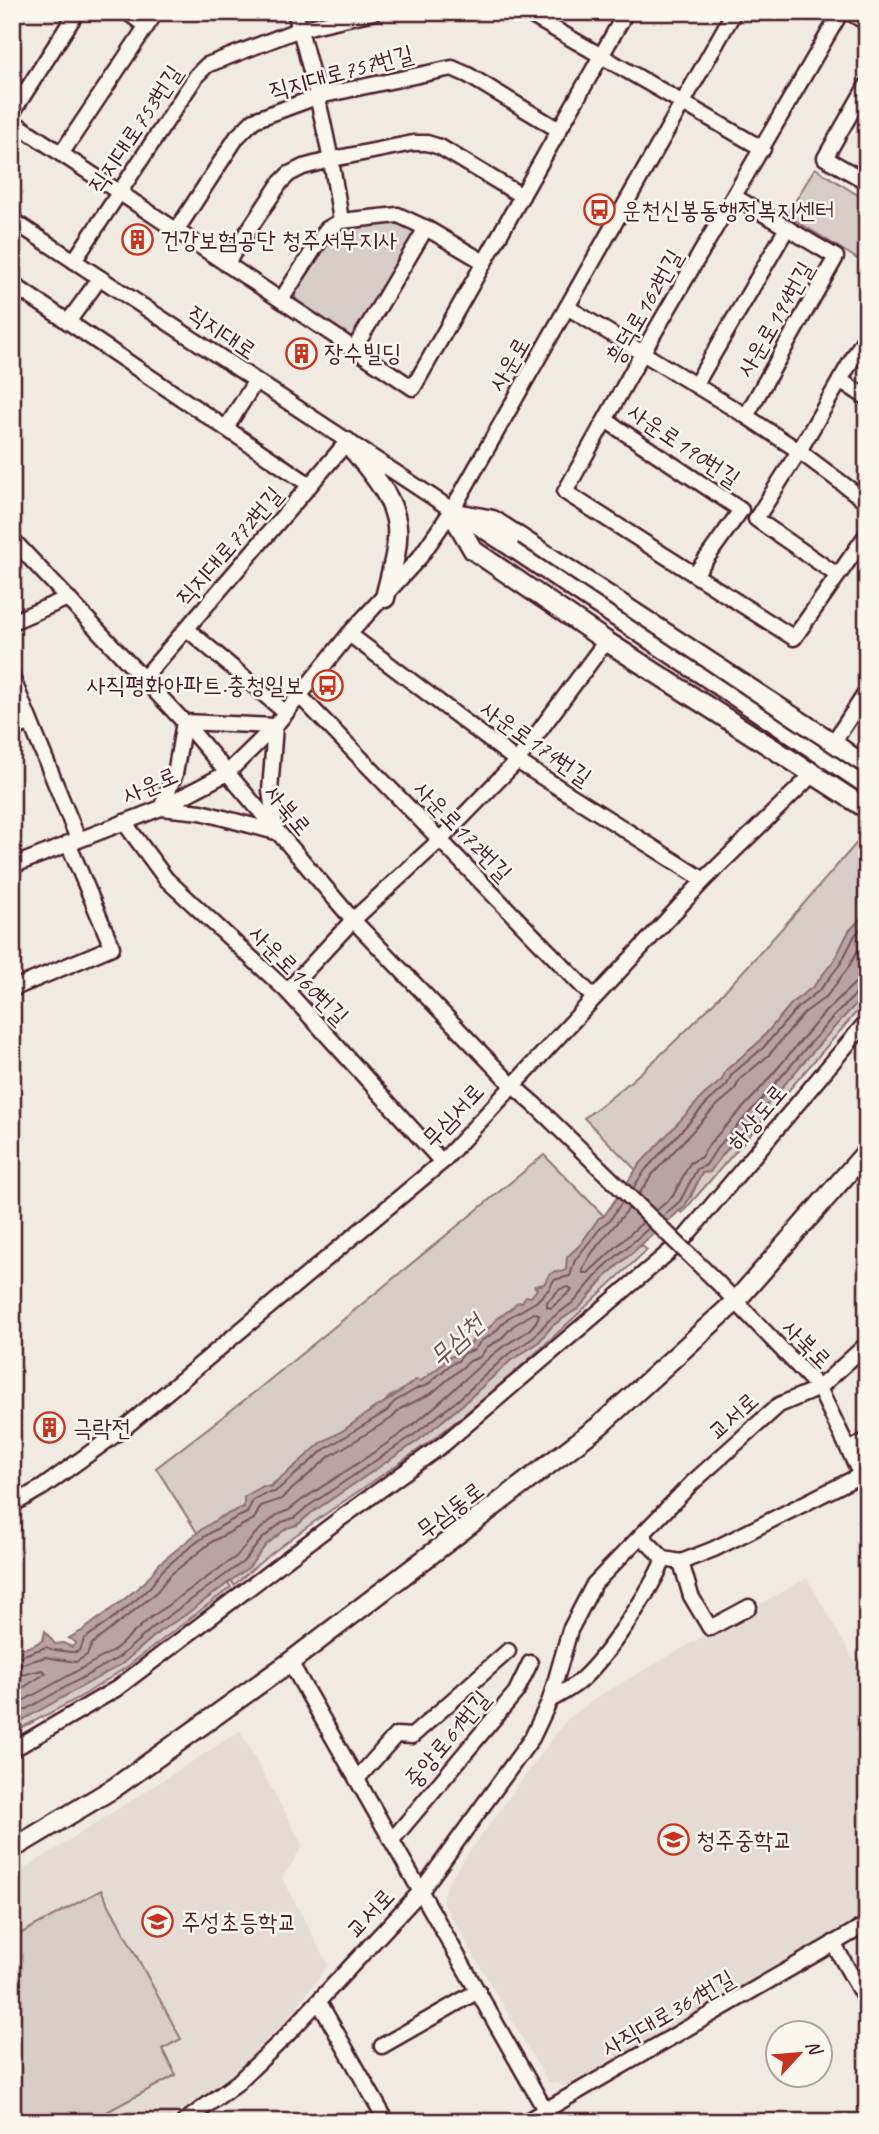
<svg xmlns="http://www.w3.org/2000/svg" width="879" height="2134" font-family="Caveat,'Poor Story',sans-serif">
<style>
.built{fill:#e4dbd2}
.green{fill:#d8ccc6;stroke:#917678;stroke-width:2}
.water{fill:#b8a4a2;stroke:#8c6f72;stroke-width:2}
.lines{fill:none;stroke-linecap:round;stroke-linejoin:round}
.shore{stroke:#76545b;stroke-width:2}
.minor-casing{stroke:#4a1f2b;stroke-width:19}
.major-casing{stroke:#4a1f2b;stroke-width:23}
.minor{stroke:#fbf7ec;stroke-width:14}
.major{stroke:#fbf7ec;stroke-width:18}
.minor-bridge-casing{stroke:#4a1f2b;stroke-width:19;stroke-linecap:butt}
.minor-bridge{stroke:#fbf7ec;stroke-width:14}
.labels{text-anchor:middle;stroke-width:5;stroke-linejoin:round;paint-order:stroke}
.street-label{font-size:24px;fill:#4a1f2b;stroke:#fbf7ec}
.poi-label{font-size:24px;fill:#4a1f2b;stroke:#fbf7ec;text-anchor:start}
.water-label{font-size:26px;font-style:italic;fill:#704e55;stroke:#fbf7ec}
</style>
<rect width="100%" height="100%" fill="#f0eae0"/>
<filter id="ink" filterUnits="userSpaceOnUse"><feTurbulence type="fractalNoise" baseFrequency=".0143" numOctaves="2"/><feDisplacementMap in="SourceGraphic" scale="14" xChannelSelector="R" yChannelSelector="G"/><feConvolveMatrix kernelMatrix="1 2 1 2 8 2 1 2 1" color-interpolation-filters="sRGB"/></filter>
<g filter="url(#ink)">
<g class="built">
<path d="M807,1578L867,1683V1914L573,2087L548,2082L442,1901L449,1880L567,1719L607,1691Z"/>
<path d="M240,1731L303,1846L282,1878L328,1965L295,2010L229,2079L163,2122H16L12,2114V1877Z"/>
</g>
<g class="green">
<path d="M815,168L867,201V265L787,215Z"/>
<path d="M400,223L413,228L417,238L359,336L347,337L299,306L294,294L336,233C354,221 379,225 400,223Z"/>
<path d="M862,837L867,841V912L849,931L835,959L814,986L793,1002L758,1043L726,1070L722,1080L703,1096L636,1170L584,1118C687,1044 778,932 862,837Z"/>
<path d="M867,993V1000L682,1213L680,1211L691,1197L702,1173L710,1172C726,1147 747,1128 766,1106C799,1068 830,1029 867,993Z"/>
<path d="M544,1155L604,1216L599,1218L580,1245L568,1257L566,1270L544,1284L535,1287L538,1289L531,1298L497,1318L489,1329L476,1335L470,1345L421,1381L389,1397L382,1405L376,1407L344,1430L321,1443L305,1458L244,1507L221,1517L198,1534L156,1468L256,1391Z"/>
<path d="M641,1245L647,1250C579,1312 513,1378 440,1434C372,1485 297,1528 234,1585L231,1580L249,1567L266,1545L287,1527L297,1525L311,1513L419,1440L462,1405L510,1361L538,1343L552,1326L580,1307L608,1274Z"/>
<path d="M228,1583L231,1587L128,1666L84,1695L12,1733V1726L141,1648L160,1631Z"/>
<path d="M101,1890L181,2039L162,2049L176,2075L88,2122H24L12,2100V2000L20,1995L12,1981V1938Z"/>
</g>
<path class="water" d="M867,912V993C830,1029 799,1068 766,1106C747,1128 726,1147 710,1172L702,1173L685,1206L608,1274L580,1307L552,1326L538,1343L510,1361L462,1405L419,1440L311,1513L297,1525L287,1528L266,1545L249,1567L184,1616L160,1631L122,1664L12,1726V1645C24,1651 32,1646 43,1640L45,1631L55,1644L63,1643L72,1647L76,1643L69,1638L82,1631L122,1601L145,1582L159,1564L202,1529L221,1517L244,1507V1497L263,1486L271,1487L321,1443L344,1430L376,1407C381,1406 411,1384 415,1380L421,1381L443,1364L446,1357L454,1356L459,1348L470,1345L476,1335L482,1332L483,1328H489C496,1316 510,1313 516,1303L522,1302L526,1296L531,1297L537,1289L535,1286L544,1284L549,1275L555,1271L561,1272L566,1270L567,1257L580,1245L599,1218L604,1216L640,1164L703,1096L722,1080L726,1070L758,1043L793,1002L814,986L835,959L849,931Z"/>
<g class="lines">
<g class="shore">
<path d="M633,1188L646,1169L708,1102L727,1085L732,1074L763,1048L798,1007L820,990L841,963L855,935L867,922"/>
<path d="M639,1194L652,1175L714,1108L734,1091L740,1079L769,1055L804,1013L827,996L848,968L867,935"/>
<path d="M629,1208C619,1222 581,1260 583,1273H588L643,1222"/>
<path d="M656,1211L673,1196L690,1163L701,1157L710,1143L755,1095L825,1012L855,983L867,980"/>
<path d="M662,1217L680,1201L697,1169L706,1165L717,1148L761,1100L832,1018L859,991L867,989"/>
<path d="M569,1287L572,1290L551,1308L547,1307V1302L560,1289Z"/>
<path d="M12,1653L21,1656L46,1647C53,1651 55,1650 63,1651C77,1653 80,1655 84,1639C106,1624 129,1607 149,1588C155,1582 159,1573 166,1567C190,1546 218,1525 247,1513L253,1500L264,1494L275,1492L325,1449L387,1411L394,1402L418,1388L426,1386L451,1364L458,1361L464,1353L474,1350L481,1341L494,1333L508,1318L536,1302L549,1289L554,1280L570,1276L575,1260L603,1225L610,1220L622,1202"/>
<path d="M12,1663L23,1664L45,1657L76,1662L87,1655L92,1644L155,1594L170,1575L213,1541L254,1519L261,1506L281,1499L330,1456L392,1418L400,1409L432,1393L470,1361L480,1357L487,1347L500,1340L513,1326L534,1313L539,1314C536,1331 513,1339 500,1349C469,1373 442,1403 410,1427C375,1453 338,1476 302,1500L289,1510L277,1515L256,1533L237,1556L150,1618L113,1651L12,1707"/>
<path d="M12,1674L22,1675L42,1670L46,1673L12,1695"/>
<path d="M12,1717L118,1658L156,1625L243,1562L261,1540L282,1522L294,1518L307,1507L415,1434L458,1400L506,1356L533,1338L548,1321L575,1301L603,1268L649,1228"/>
</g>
<defs>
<g id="minor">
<path d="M127,12L146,26"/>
<path d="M295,12C315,82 331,150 341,221"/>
<path d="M525,12L763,149"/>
<path d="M841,12L643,352L565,492L794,638L867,534"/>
<path d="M849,12L867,23"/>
<path d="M867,85L825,158L867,182"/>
<path d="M12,113L77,12"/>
<path d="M12,121L413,388L626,12"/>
<path d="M61,154L156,12"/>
<path d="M735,197L836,257L746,416"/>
<path d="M12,220L513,550"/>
<path d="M176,231L237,137L254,120L319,96L452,68L468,75L559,130"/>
<path d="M74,261L197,75L207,65L300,29L374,12"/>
<path d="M226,264L280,183L289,174L303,167L333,159L413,143H427L440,147L522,196"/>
<path d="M12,284L310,485"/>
<path d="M281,300L327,229L341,221L398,215L426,228L484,262"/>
<path d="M567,307L746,416L799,451L867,502"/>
<path d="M68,322L100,278"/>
<path d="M354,349L426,228"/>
<path d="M840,380L867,398"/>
<path d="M696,384L787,228"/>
<path d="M607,421L741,510L696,573"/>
<path d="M226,428L255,382"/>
<path d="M12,539L184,722L353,920L512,1085L535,1105"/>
<path d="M837,575L756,519L799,451L867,334"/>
<path d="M12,622L68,598"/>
<path d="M187,629L286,713"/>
<path d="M349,634L517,761L704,880"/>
<path d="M12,677L78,839"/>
<path d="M143,679L347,442"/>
<path d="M300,696L593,997"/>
<path d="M184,722L275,726L270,791L276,832L201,812L161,808L175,774Z"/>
<path d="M12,730L30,722"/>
<path d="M124,822L166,879L287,991L442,1162"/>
<path d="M12,866L161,808L227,773L275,726L349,634L420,557L451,512L734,12"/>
<path d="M12,989L112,947L68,843"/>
<path d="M287,991L353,920L440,840L517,761L606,641"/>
<path d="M717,1282L819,1388L867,1488"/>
<path d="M849,1450L867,1440"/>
<path d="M12,1505L43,1487L123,1429L442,1162L704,880L812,775L867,691"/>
<path d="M641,1536L664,1559L681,1562L714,1549L861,1475"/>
<path d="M681,1562L691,1596L710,1628L749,1607"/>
<path d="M290,1662L552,2122"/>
<path d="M550,1700C560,1694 573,1688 582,1679C608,1655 650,1592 664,1559"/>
<path d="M12,1750L116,1689L337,1521L445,1443L682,1241L867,1021"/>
<path d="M357,1779L396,1735L412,1736L508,1651"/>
<path d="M392,1840L516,1692L530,1663"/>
<path d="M833,1943L867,2003"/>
<path d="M319,2002L387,2122"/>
<path d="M382,2046L478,1991"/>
<path d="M184,2122L237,2083L286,2036L421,1891L532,1738L550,1700L570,1630L594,1584L692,1483L779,1405L819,1388L867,1344"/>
<path d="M525,2122L867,1924"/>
</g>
<g id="major">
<path d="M347,442C366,467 394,494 397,527C399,550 390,575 385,598"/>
<path d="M451,512L473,550L606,641L867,809"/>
<path d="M451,512L493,520L832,742L867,768"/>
<path d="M12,1849L114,1788L290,1662L599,1426L735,1302L867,1151"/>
</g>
</defs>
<use href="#minor" class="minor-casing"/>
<use href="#major" class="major-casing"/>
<use href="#minor" class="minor"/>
<use href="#major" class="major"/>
<defs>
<g id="minor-bridge">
<path d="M513,550L867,787"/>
<path d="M535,1105L717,1282"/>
</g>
</defs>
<use href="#minor-bridge" class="minor-bridge-casing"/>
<use href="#minor-bridge" class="minor-bridge"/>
</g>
</g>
<defs>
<symbol id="bus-ring" viewBox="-11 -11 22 22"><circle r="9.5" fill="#fbf7ec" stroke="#c8321e" stroke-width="1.5"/><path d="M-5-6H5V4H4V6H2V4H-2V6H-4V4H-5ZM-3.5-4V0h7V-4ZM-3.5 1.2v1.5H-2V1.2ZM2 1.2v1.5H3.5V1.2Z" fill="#c8321e"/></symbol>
<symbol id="building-ring" viewBox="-11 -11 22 22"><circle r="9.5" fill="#fbf7ec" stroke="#c8321e" stroke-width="1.5"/><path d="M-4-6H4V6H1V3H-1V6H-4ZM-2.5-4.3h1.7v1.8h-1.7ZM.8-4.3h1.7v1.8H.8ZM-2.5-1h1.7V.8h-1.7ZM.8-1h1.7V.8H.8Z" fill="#c8321e"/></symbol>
<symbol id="school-ring" viewBox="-11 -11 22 22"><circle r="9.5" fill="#fbf7ec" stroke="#c8321e" stroke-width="1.5"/><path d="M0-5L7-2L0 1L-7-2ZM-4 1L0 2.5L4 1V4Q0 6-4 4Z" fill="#c8321e"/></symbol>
</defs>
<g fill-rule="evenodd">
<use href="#bus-ring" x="582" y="192" width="35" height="35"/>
<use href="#building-ring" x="120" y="222" width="35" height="35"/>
<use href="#building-ring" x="284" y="336" width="35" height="35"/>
<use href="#bus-ring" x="310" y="668" width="35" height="35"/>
<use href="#building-ring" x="32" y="1410" width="35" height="35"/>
<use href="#school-ring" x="656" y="1822" width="35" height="35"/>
<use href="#school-ring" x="140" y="1904" width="35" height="35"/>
</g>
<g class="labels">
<g class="street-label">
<text transform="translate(341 72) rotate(-15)" y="8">직지대로757번길</text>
<text transform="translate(135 129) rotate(-56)" y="8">직지대로753번길</text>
<text transform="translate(644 307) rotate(-60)" y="8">흥덕로162번길</text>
<text transform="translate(775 319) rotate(-60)" y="8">사운로194번길</text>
<text transform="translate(222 332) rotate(34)" y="8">직지대로</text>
<text transform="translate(509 364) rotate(-60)" y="8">사운로</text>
<text transform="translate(684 445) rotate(34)" y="8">사운로190번길</text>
<text transform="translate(229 546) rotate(-49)" y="8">직지대로772번길</text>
<text transform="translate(536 743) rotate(35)" y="8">사운로174번길</text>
<text transform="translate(150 785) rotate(-24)" y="8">사운로</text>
<text transform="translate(288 810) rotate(50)" y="8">사북로</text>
<text transform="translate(463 831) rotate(46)" y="8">사운로172번길</text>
<text transform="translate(299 975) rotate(45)" y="8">사운로160번길</text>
<text transform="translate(453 1115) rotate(-47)" y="8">무심서로</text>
<text transform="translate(757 1117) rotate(-50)" y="8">하상도로</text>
<text transform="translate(807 1344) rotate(45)" y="8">사북로</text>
<text transform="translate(733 1416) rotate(-42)" y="8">교서로</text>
<text transform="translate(450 1510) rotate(-37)" y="8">무심동로</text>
<text transform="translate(447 1739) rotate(-50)" y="8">중앙로61번길</text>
<text transform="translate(370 1913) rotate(-47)" y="8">교서로</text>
<text transform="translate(668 2013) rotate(-30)" y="8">사직대로361번길</text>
</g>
<g class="poi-label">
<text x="622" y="218">운천신봉동행정복지센터</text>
<text x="160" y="248">건강보험공단 청주서부지사</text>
<text x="324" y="361">장수빌딩</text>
<text x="304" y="693" text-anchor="end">사직평화아파트.충청일보</text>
<text x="73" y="1436">극락전</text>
<text x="696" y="1848">청주중학교</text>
<text x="181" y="1930">주성초등학교</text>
</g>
<g class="water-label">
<text transform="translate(456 1340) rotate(-43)" y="9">무심천</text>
</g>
</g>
<rect width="879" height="2134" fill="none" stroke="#fbf7ec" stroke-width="42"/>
<rect x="21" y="21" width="837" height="2092" fill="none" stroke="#4a1f2b" stroke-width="2.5" filter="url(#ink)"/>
<g transform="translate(799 2054) rotate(64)"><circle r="33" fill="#fbf7ec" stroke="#b4a19f" stroke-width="2"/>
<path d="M0-5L12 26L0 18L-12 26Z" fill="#c8321e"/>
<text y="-10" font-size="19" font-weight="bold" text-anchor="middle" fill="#4a1f2b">N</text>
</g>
</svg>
